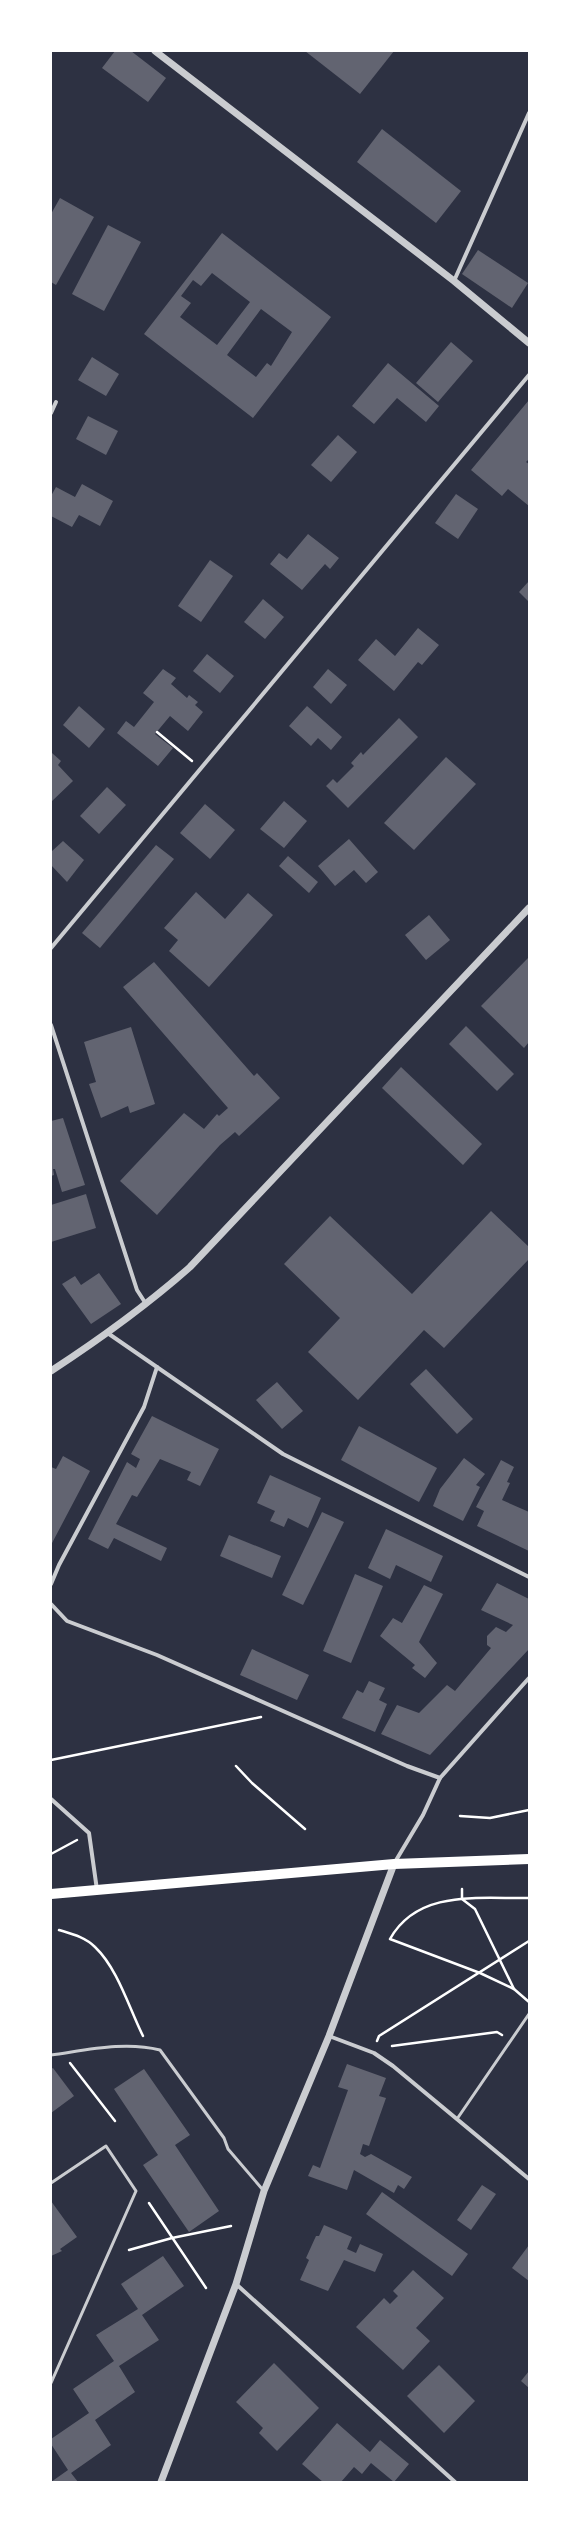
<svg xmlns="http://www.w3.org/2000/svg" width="580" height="2533" font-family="Barlow,sans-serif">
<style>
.building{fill:#626471;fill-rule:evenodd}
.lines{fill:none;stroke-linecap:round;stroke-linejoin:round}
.path{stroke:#fff;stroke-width:2.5}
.service{stroke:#caccd0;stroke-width:3}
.minor{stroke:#caccd0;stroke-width:4}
.tertiary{stroke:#caccd0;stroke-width:7}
.primary{stroke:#fff;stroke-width:10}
</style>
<rect width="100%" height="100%" fill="#2d3142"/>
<g class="building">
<path d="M115,51H131L166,78L148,102L102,68Z"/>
<path d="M305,51H394L360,94Z"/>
<path d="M382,129L461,191L436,223L357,162Z"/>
<path d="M60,198L94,217L56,285L51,282V214Z"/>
<path d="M108,225L141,242L104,311L72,294Z"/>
<path d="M222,233L331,317L253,418L144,334ZM212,273L250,302L217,345L180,317L191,303L181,296L193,280L201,286ZM261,309L292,332L271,366L267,363L256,377L227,355Z"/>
<path d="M478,250L528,283L512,308L462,274Z"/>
<path d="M451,342L473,361L438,402L416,383Z"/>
<path d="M92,357L119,374L106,396L78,380Z"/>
<path d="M388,363L439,406L426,422L397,398L374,424L352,406Z"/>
<path d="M529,400V459L526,462L529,464V506L508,489L502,496L471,470Z"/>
<path d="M88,416L118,431L106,455L76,439Z"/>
<path d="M338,435L357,452L331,482L311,465Z"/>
<path d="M82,484L113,501L100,526L79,515L72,527L51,516V496L56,487L75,497Z"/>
<path d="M456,494L478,509L458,539L435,523Z"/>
<path d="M308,534L339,558L330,569L325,564L302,590L270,564L279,553L287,559Z"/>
<path d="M210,560L233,576L201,622L178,606Z"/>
<path d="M529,581V602L519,592Z"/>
<path d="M263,599L284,617L265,639L244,622Z"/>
<path d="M418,628L439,645L422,665L418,662L394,691L358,660L376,639L395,656Z"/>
<path d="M207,654L234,676L220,693L193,671Z"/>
<path d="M163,669L176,678L171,684L187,698L189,695L198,702L195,705L203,712L188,731L170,716L155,734L173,748L158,766L117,733L126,721L134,727L154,702L143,693Z"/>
<path d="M328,669L347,685L331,704L313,687Z"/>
<path d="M79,706L105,729L89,748L63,725Z"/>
<path d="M307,706L342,737L331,750L318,738L311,746L289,726Z"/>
<path d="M399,718L418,737L348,808L326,786L333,779L337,783L354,766L351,763L361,752L363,755Z"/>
<path d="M52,753L61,761L58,765L73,781L51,802Z"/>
<path d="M446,757L476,784L414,850L384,823Z"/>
<path d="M107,787L126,805L99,834L80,816Z"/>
<path d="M284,801L307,821L284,848L260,829Z"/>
<path d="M205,804L235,830L210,859L180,833Z"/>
<path d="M349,839L378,872L366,883L354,870L335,886L318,866Z"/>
<path d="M63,841L84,860L67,882L51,865V852Z"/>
<path d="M156,845L174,859L100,948L82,933Z"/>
<path d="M288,856L318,882L309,893L279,866Z"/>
<path d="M196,892L225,919L248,893L273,915L209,987L169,951L178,940L164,928Z"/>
<path d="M429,915L450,940L426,960L405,935Z"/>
<path d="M529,957V1042L524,1048L481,1006Z"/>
<path d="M154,962L254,1076L257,1073L280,1098L239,1136L235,1132L220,1145L157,1215L120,1181L184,1113L204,1129L217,1114L219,1116L228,1108L123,987Z"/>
<path d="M466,1026L514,1074L497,1091L449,1044Z"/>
<path d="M131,1027L155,1104L130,1113L128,1106L101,1118L89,1084L96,1082L84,1042Z"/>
<path d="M401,1067L482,1144L463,1165L382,1088Z"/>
<path d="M63,1118L85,1185L62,1192L55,1169H53L54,1175L51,1176V1121Z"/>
<path d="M86,1194L96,1228L51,1242V1205Z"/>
<path d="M491,1211L529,1247V1259L444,1348L424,1330L358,1400L308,1352L340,1318L284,1264L330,1216L412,1294Z"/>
<path d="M99,1273L121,1304L91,1324L62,1284L75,1276L81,1285Z"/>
<path d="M426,1369L473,1419L457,1434L410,1384Z"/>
<path d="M277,1382L303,1411L282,1429L256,1400Z"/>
<path d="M152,1416L219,1449L200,1486L187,1480L191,1472L160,1459L137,1497L132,1495L116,1524L167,1548L161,1561L114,1538L108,1549L88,1539L127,1462L136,1468L140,1459L131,1454Z"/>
<path d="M359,1426L437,1468L419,1502L341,1460Z"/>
<path d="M63,1456L90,1471L51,1545V1467L56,1469Z"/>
<path d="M464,1458L485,1474L476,1485L480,1487L463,1521L433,1506L440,1489Z"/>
<path d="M501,1460L514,1467L507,1482L510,1483L502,1500L529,1512V1551L477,1526L484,1511L476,1507Z"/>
<path d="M270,1475L321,1498L308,1528L288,1518L284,1527L270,1521L275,1511L257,1503Z"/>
<path d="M322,1512L344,1522L303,1605L282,1595Z"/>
<path d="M386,1529L443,1556L431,1582L396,1565L390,1579L368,1568Z"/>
<path d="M229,1535L281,1556L272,1578L220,1556Z"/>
<path d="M355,1574L383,1586L351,1663L323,1651Z"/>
<path d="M497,1583L529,1599V1649L430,1755L381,1734L397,1705L419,1713L447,1685L455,1691L491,1648L487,1645V1636L496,1627L506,1632L513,1625L481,1610Z"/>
<path d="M424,1585L443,1594L419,1642L437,1663L425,1678L412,1668L415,1665L380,1636L393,1618L402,1623Z"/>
<path d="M252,1649L309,1675L297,1700L240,1675Z"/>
<path d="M369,1681L385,1688L379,1700L387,1704L375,1732L342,1718L357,1690L363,1693Z"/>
<path d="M347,2064L386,2078L379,2096L386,2098L369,2146L363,2144L360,2154L365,2157L371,2154L412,2177L404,2189L398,2185L394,2193L354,2170L347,2190L308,2176L313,2165L320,2168L348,2090L338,2087Z"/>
<path d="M53,2068L74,2096L51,2113V2069Z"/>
<path d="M144,2069L190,2135L175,2145L219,2211L189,2232L143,2165L158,2155L114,2089Z"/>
<path d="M482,2185L496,2194L471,2230L457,2220Z"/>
<path d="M382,2192L468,2254L452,2276L366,2214Z"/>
<path d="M51,2201L77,2237L60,2249L62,2251L51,2256Z"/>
<path d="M324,2225L352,2237L347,2249L356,2253L360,2244L383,2254L375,2272L344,2260L328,2291L300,2280L309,2260L306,2258L316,2236H319Z"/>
<path d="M529,2245V2281L512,2268Z"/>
<path d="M163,2256L184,2286L142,2315L159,2340L119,2366L135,2392L95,2420L111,2445L71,2473L78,2482H51L68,2470L51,2444V2439L89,2413L73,2389L114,2361L96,2335L138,2309L121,2284Z"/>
<path d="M413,2270L444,2298L416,2328L430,2341L403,2370L356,2327L384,2298L390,2304L398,2296L393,2291Z"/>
<path d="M274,2363L319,2408L277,2451L259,2433L263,2428L236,2402Z"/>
<path d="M439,2365L475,2401L444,2433L407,2396Z"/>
<path d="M529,2371V2388L521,2381Z"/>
<path d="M337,2423L370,2452L380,2440L409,2464L394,2482L371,2463L362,2474L354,2467L341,2482H323L302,2464Z"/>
</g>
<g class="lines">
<g class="path">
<path d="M157,732L192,761"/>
<path d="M51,1760L261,1717"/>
<path d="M236,1766L252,1783L305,1829"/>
<path d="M460,1816L490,1818L529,1810"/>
<path d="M51,1854L77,1840"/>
<path d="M462,1889V1899L475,1909L514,1989L529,2002"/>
<path d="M59,1930C72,1934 85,1937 95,1947C118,1969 129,2008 143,2036"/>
<path d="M514,1989L480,1973L390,1939C418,1889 479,1899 529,1898"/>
<path d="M377,2041L379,2036L529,1941"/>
<path d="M392,2046L497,2032L502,2035"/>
<path d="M70,2063L115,2121"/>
<path d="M149,2203L206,2288"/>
<path d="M129,2250L172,2238L231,2226"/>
</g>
<g class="service">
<path d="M51,2055C87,2050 125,2041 160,2050L224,2138L228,2149L263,2190"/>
<path d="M457,2119L529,2014"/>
<path d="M51,2183L106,2146L136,2191L51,2383"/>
</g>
<g class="minor">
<path d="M454,281L529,113"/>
<path d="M51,413L56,402"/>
<path d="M51,948L529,375"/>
<path d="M51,1025L137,1290L146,1304"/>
<path d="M109,1334L283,1454L529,1577"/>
<path d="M51,1584L59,1565L144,1407L157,1367"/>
<path d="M51,1604L67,1621L157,1655L407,1766L440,1778"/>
<path d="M51,1799L89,1833L97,1890"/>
<path d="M395,1862L423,1815L440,1778L529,1678"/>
<path d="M329,2036L374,2053L393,2066L529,2179"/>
<path d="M236,2284L455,2482"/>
</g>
<g class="tertiary">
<path d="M155,51L454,281L529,343"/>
<path d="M51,1371C100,1339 146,1306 190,1267L529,908"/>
<path d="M161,2482L236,2284L264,2191L329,2036L394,1864"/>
</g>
<path class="primary" d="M51,1894L394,1864L529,1859"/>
</g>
<rect width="580" height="2533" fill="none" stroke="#ffffff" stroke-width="104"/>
</svg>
